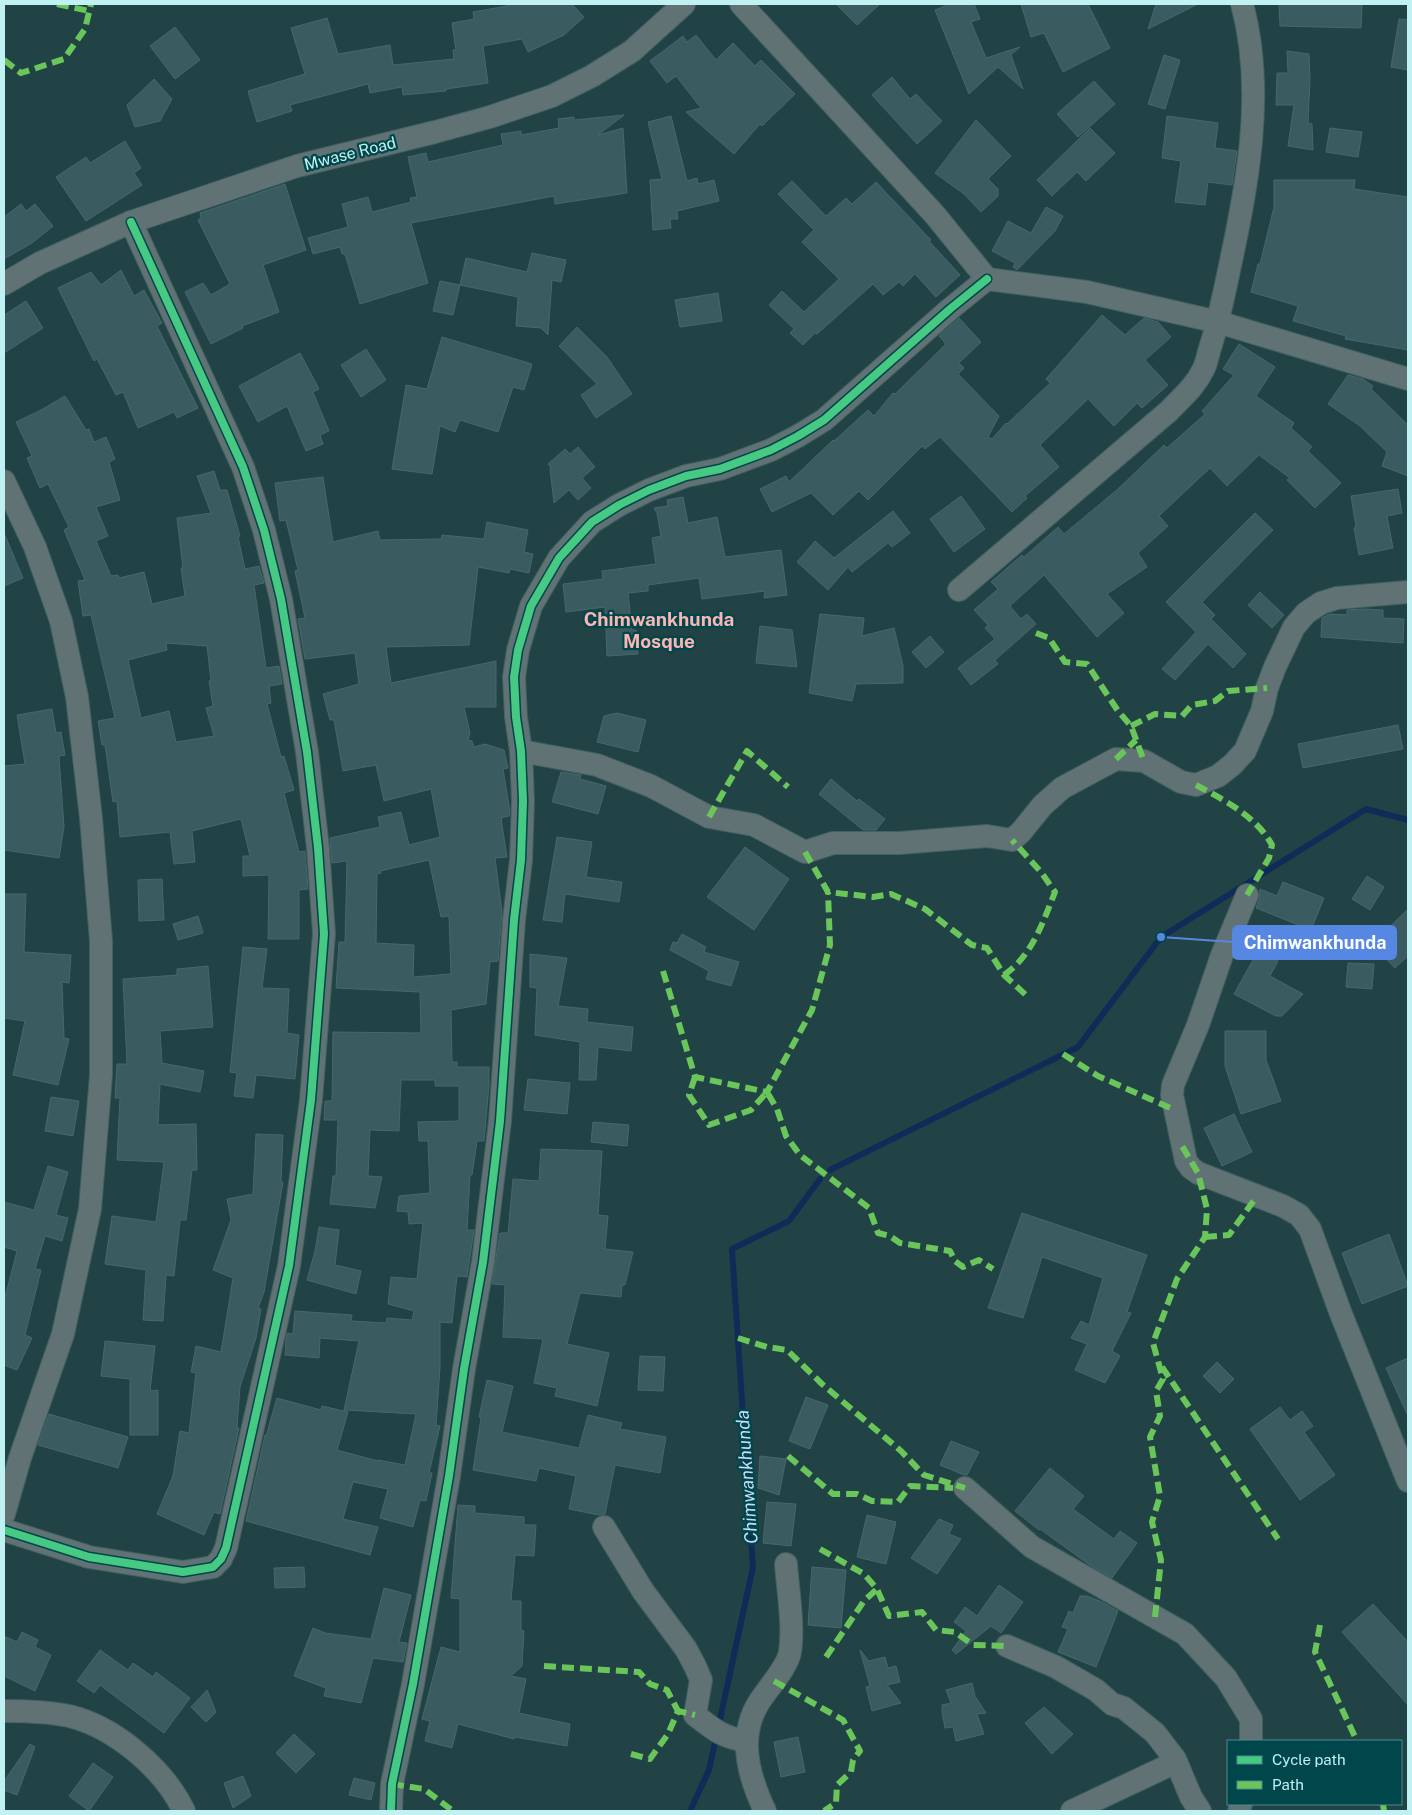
<svg xmlns="http://www.w3.org/2000/svg" width="1412" height="1815" font-family="'Public Sans',sans-serif">
<style>
.lines{fill:none;stroke-linecap:round;stroke-linejoin:round}
.stream{stroke:#0f2c59;stroke-width:6}
.building{fill:#3a5c60;stroke:#47676c;fill-rule:evenodd}
.street-casing{stroke:#406062;stroke-width:24}
.street{stroke:#607273;stroke-width:22}
.quiet{stroke:#6ac65a;stroke-width:6;stroke-dasharray:12 6;stroke-linecap:butt}
.cycleway-casing{stroke:#00464a;stroke-width:11}
.cycleway{stroke:#46c982;stroke-width:8}
.labels{text-anchor:middle;stroke-width:4.5;stroke-linejoin:round;paint-order:stroke}
.street-label{font-size:16px;fill:#c0f2f4;stroke:#00464a}
.water-label{font-size:18px;font-style:italic;fill:#c9ddfd;stroke:#00464a}
.quarter-label{font-size:19px;font-weight:bold;fill:#fab5b4;stroke:#00464a}
.leader{fill:none;stroke:#5687e2;stroke-width:2}
.callout-dot{fill:#5687e2;stroke:#00464a;stroke-width:2}
.callout{fill:#5687e2;stroke:#5687e2;stroke-width:2}
.callout-label{font-size:18px;text-anchor:middle;font-weight:bold;fill:#fff}
</style>
<rect width="100%" height="100%" fill="#214345"/>
<g class="lines">
<g class="stream">
<path d="M830,1170L1078,1047L1161,937L1366,809L1408,820"/>
<path d="M690,1811L709,1770L753,1567L732,1249L789,1221L820,1179"/>
</g>
</g>
<g class="building">
<path d="M506,4H572L584,17L564,35L528,52L522,39L483,46L488,83L446,89V91L403,95L402,87L370,93L368,84L290,105L292,111L257,122L248,91L305,74L291,28L327,18L338,54L390,45L393,65L454,59L453,50H456L452,23L474,19L473,12L507,6Z"/>
<path d="M836,4H880L857,25Z"/>
<path d="M950,4H974L980,19L971,22L986,58L1020,47L1011,55L1023,89L998,67L969,94L935,10Z"/>
<path d="M1021,4H1088L1110,48L1063,72L1044,33L1031,37Z"/>
<path d="M1156,4H1198L1148,29Z"/>
<path d="M1279,4H1362L1361,28L1280,26Z"/>
<path d="M1399,19L1408,20V70L1391,67Z"/>
<path d="M175,27L200,60L175,79L150,46Z"/>
<path d="M696,35L716,60L733,43L755,66L761,60L795,94L762,126L760,124L734,154L686,112L701,108L676,76L667,83L650,61L683,36L687,42Z"/>
<path d="M1287,51L1309,54L1310,79L1308,123L1312,124L1313,150L1288,146L1294,105H1276L1277,73H1288Z"/>
<path d="M1164,55L1180,60L1165,109L1148,104Z"/>
<path d="M892,77L910,99L916,94L942,121L917,144L872,95Z"/>
<path d="M154,79L172,99L160,121L135,127L127,105Z"/>
<path d="M1094,81L1115,104L1078,137L1057,114Z"/>
<path d="M624,115L598,135L623,128L627,193L555,204L554,196L411,223L428,283L360,304L345,254H342L340,247L313,254L308,238L348,227L342,204L368,197L372,212L411,202L410,198L417,197L408,157L426,153L428,162L503,145L501,134L521,131V135L559,128L558,119L574,117V120Z"/>
<path d="M671,116L687,181L697,178L698,184L714,180L719,201L677,211L678,219H670L671,228L653,230L650,180L662,179L648,122Z"/>
<path d="M1167,116L1218,123L1215,148L1237,151L1232,185L1208,182L1205,205L1175,202L1181,161L1162,158Z"/>
<path d="M976,120L1011,156L988,179L998,189V196L981,212L964,194L935,173Z"/>
<path d="M1090,128L1115,153L1086,181L1077,172L1052,196L1037,180Z"/>
<path d="M1330,128L1362,132L1358,157L1326,152Z"/>
<path d="M125,141L141,168L134,173L142,185L86,221L56,177L86,157L90,163Z"/>
<path d="M1274,180H1355L1354,189L1408,197V350L1345,339L1346,336L1293,321L1298,306L1251,292L1258,264H1260L1274,207Z"/>
<path d="M792,181L826,216L846,198L852,204L876,182L931,240L929,241L960,275L936,297L915,274L903,286L899,282L883,295L873,284L817,334L815,333L803,345L790,333L794,329L769,305L782,291L804,312L839,279L802,242L814,230L778,194Z"/>
<path d="M285,184L306,250L263,265L279,312L242,326L243,328L211,344L185,292L203,283L211,295L230,284L198,220L201,218L200,213Z"/>
<path d="M21,204L26,211L35,204L53,226L32,243L4,259V217Z"/>
<path d="M1046,207L1063,216L1055,231L1017,270L1013,267L1015,263L992,251L1008,221L1031,233Z"/>
<path d="M532,253L566,260L561,282L552,280L548,335L541,328L516,326L518,297L460,285L466,258L527,272Z"/>
<path d="M121,270L134,296L144,290L162,323L157,326L198,408L177,418L174,412L138,428L123,392L116,395L97,359L94,361L58,288L91,272L101,285Z"/>
<path d="M440,281L460,285L453,315L433,311Z"/>
<path d="M718,293L722,321L680,327L675,300Z"/>
<path d="M26,301L43,328L4,353V315Z"/>
<path d="M1102,315L1125,335L1144,318L1158,322L1171,337L1145,360L1168,385L1142,408L1137,403L1114,426L1088,399L1040,445L1059,467L1025,496L1027,498L1012,512L940,437L925,449L922,446L868,500L859,491L833,515L811,493L772,512L760,489L786,476L789,482L833,440L834,441L868,410L874,416L893,393L895,394L946,344L939,336L959,318L981,342L959,363L964,368L958,374L999,416L988,437L992,439L1006,423L1007,424L1050,383L1046,379Z"/>
<path d="M577,327L607,357L632,394L596,418L581,395L597,384L559,346Z"/>
<path d="M442,337L532,364L524,390L513,387L498,432L460,420L455,432L440,426L432,474L392,469L406,385L427,389Z"/>
<path d="M1239,344L1275,367L1256,396L1294,423L1291,428L1312,447L1308,451L1341,483L1315,508L1287,480L1290,478L1259,455L1227,486L1210,468L1159,516L1168,526L1138,553L1147,567L1107,594L1124,613L1097,637L1044,575L1010,606L1021,619L1027,614L1036,624L995,660L998,664L971,685L958,668L995,639L985,628L988,625L974,610L998,589L991,582L1022,555L1024,557L1058,527L1064,534L1118,489L1164,445L1167,448L1205,414L1202,411L1234,375L1223,369Z"/>
<path d="M366,349L386,380L361,397L341,365Z"/>
<path d="M300,353L319,389L313,392L329,431L320,435L323,444L306,451L287,406L258,422L239,386Z"/>
<path d="M1348,375L1363,379L1373,386L1371,389L1408,425V476L1382,466L1387,452L1360,426L1328,404Z"/>
<path d="M65,396L86,430L89,429L94,442L106,437L115,459L109,462L120,500L96,507L108,536L96,541L111,576L118,575L119,578L144,572L152,604L185,596L181,568H183L177,518L211,513L197,476L214,471L220,490H227L240,536L238,537L245,569L259,566L264,583L254,585L266,668L279,666L282,684L269,686L271,703L267,704L281,757L284,756L294,790L284,793L299,852L305,851L308,889L299,890V939H268L269,875L243,876V856H250L241,819L192,831L195,862L174,864L170,832L120,837L117,801L113,802L105,745H102L98,721L115,718L91,615L83,616L78,581L85,580L64,530L69,527L48,484L40,488L27,458L32,456L16,422L41,410ZM166,643L207,646L211,681H209L213,706L206,708L214,736L176,742L169,711L141,718L128,660L167,650Z"/>
<path d="M578,447L595,467L582,478L591,488L578,500L569,490L554,503L550,469L551,468L548,464L565,449L570,454Z"/>
<path d="M323,477L333,542L378,531L380,540L441,539L442,535L484,539L487,522L528,530L524,552L533,554L529,573L510,569L509,573L478,567L469,645L386,647L391,683L496,661V707H464L470,733L468,740L472,741L474,747L485,744L504,750L508,768L503,769L510,812L509,816L501,818L507,857L495,858L502,912L498,961L490,962L486,1004L451,1010L452,1062H457V1067H489V1085L484,1141H477L472,1175H470L467,1230H474L467,1277L457,1276L452,1323L440,1322V1367L436,1425L440,1426L429,1473H432L426,1501L420,1500L413,1527L380,1518L388,1489L353,1482L343,1519L378,1527L370,1555L246,1521L265,1435L266,1436L277,1398L321,1410L322,1406L348,1412L337,1450L378,1461V1460L405,1465L416,1414L344,1410L359,1341L320,1338L319,1358L285,1355L286,1339L287,1333L293,1334L295,1311L352,1315L351,1321L386,1323L387,1318L412,1320L414,1311L388,1304L391,1277L417,1279L423,1223L409,1224L408,1212L397,1211L399,1196L430,1193L428,1141H419L418,1122L459,1121V1086H435V1080H401L399,1131L370,1130L368,1176L382,1177L375,1208L330,1204L333,1176H336L338,1120H324L325,1101H332L333,1032L421,1033L420,992L336,988L339,942H345L347,861L332,863L330,838L380,827L378,817L401,812L409,845L440,837L431,789L384,801L376,765L343,771L334,720H330L323,694L359,684L355,653L305,659L298,619L305,618L295,571L298,570L286,520L280,521L275,483ZM429,860L441,917L449,916L451,974L413,977L414,945L376,943L377,874L381,873L380,871Z"/>
<path d="M1398,489L1402,513L1387,516L1393,548L1359,555L1354,528L1356,527L1351,496Z"/>
<path d="M961,496L985,529L954,552L930,519Z"/>
<path d="M683,497L688,523L717,517L725,557L781,550L787,595L764,598L765,591L702,599L699,578L648,585V591L628,593L632,630H636L638,654L607,656L605,607L566,612L563,584L603,579L602,571L656,564L652,538L661,536L657,513L654,508L668,506L667,500Z"/>
<path d="M893,511L910,533L892,547L888,543L852,572L848,567L828,590L797,562L815,541L834,558Z"/>
<path d="M1255,513L1273,530L1202,602L1215,615L1211,619L1246,654L1233,668L1208,644L1175,680L1162,669L1196,632L1166,602Z"/>
<path d="M4,533L23,578L4,586Z"/>
<path d="M1260,592L1284,615L1272,628L1248,605Z"/>
<path d="M1365,609L1383,610V618L1404,619L1403,643L1321,637L1322,618L1327,615L1331,614L1347,615V610Z"/>
<path d="M820,614L864,618L862,636L894,628L903,666V683L856,684L852,701L809,693Z"/>
<path d="M760,626L792,630L797,667L756,663Z"/>
<path d="M930,636L944,652L926,668L912,652Z"/>
<path d="M52,709L56,733L61,732L65,755L59,756L64,827L59,858L4,850V766L25,764L17,715Z"/>
<path d="M617,713L646,720L638,752L597,742L604,716Z"/>
<path d="M1398,725L1403,749L1303,768L1298,744Z"/>
<path d="M561,772L581,775L580,779L606,786L598,814L552,802Z"/>
<path d="M831,779L857,801L859,799L885,819L876,830H863L819,794Z"/>
<path d="M557,837L592,842L586,877L622,882L619,902L565,894L562,922L543,920Z"/>
<path d="M745,847L789,879L754,930L707,897Z"/>
<path d="M1367,876L1384,887L1370,910L1352,899Z"/>
<path d="M162,879L164,920L139,921L138,880Z"/>
<path d="M1283,882L1324,898L1311,930L1256,908L1259,900L1260,889L1277,896Z"/>
<path d="M4,894H26L24,952L71,955L69,983L62,982L64,1038L69,1039L58,1085L13,1075L25,1021L4,1018Z"/>
<path d="M1408,909V956L1395,968L1372,944Z"/>
<path d="M198,916L203,933L178,940L173,924Z"/>
<path d="M682,934L706,947L704,952L739,962L731,986L706,979L709,971L670,950L673,942L677,943Z"/>
<path d="M243,947L267,949L262,988L289,989L287,1033L299,1035L295,1079L256,1075L253,1098L234,1096L237,1073L230,1072Z"/>
<path d="M1258,951L1278,961L1270,976L1303,994L1282,1016H1276L1234,994Z"/>
<path d="M530,954L567,958L558,1006L588,1009L587,1022L633,1027L631,1051L598,1047L596,1080H579L580,1042L535,1035L537,988L530,987Z"/>
<path d="M1348,963L1374,964L1372,989L1346,987Z"/>
<path d="M208,966L213,1027L160,1031L162,1063L204,1071L200,1092L160,1084L158,1125L196,1124L197,1170H192L186,1220H180L174,1276L166,1275L163,1321L143,1320L146,1270L105,1264L112,1216L156,1222L164,1162L117,1160L120,1098H115L117,1064H127L123,979L177,975V969Z"/>
<path d="M1225,1031H1266V1060L1281,1101L1241,1114L1225,1066Z"/>
<path d="M528,1079L570,1083L567,1114L524,1110Z"/>
<path d="M51,1097L79,1101L73,1136L45,1131Z"/>
<path d="M1234,1114L1252,1152L1222,1166L1204,1128Z"/>
<path d="M593,1122L629,1125L627,1146L591,1142Z"/>
<path d="M256,1134L283,1135L281,1182H283L264,1292L258,1308L261,1309L256,1338L240,1387L237,1428H239L220,1514L214,1512L204,1535L157,1514L173,1476L180,1431L189,1433L196,1373L191,1372L196,1346L221,1352L233,1278L213,1270L231,1220L227,1199L253,1194Z"/>
<path d="M541,1149L602,1151L598,1215L608,1216L605,1249L633,1252L625,1285H622L621,1297L580,1293L567,1344L609,1353L597,1406L555,1396L557,1388L534,1383L543,1339L503,1337L505,1285L492,1284L500,1233H508L513,1179L539,1181Z"/>
<path d="M48,1166L68,1172L56,1215L68,1218L62,1241L45,1236L35,1269L41,1270L25,1335L32,1338L17,1370L4,1365V1301L17,1251L4,1247V1202L34,1210Z"/>
<path d="M1022,1213L1147,1255L1127,1312L1131,1313L1112,1351L1120,1356L1105,1383L1075,1370L1087,1344L1071,1338L1081,1321L1089,1325L1103,1278L1042,1257L1023,1318L988,1308Z"/>
<path d="M319,1227L339,1230L335,1265L361,1271L356,1294L307,1280L315,1251Z"/>
<path d="M1389,1234L1408,1286L1362,1304L1342,1253Z"/>
<path d="M105,1341L155,1346L150,1391L158,1390V1435H130V1379L101,1376Z"/>
<path d="M640,1356L665,1357L663,1391L638,1390Z"/>
<path d="M1408,1358V1416L1386,1368Z"/>
<path d="M1217,1362L1234,1379L1220,1393L1203,1376Z"/>
<path d="M487,1380L513,1386L502,1432L579,1448L588,1415L622,1423L620,1429L666,1437L660,1473L615,1465L605,1514L599,1515L569,1509L576,1476L539,1468L536,1481L473,1470L481,1418L479,1417Z"/>
<path d="M806,1397L828,1405L810,1449L789,1441Z"/>
<path d="M1280,1407L1290,1420L1302,1411L1313,1426L1304,1432L1335,1475L1300,1500L1250,1429Z"/>
<path d="M49,1414L128,1437L118,1468L38,1445Z"/>
<path d="M951,1441L979,1452L967,1475H964L940,1465Z"/>
<path d="M760,1456L786,1459L779,1495L758,1488Z"/>
<path d="M1050,1468L1084,1496L1073,1509L1114,1539L1120,1531L1137,1543L1112,1578L1091,1566L1040,1529L1039,1530L1015,1511Z"/>
<path d="M767,1502L796,1504L791,1546L763,1543Z"/>
<path d="M458,1505L475,1506V1513L524,1517V1525H536L534,1556L515,1555L511,1601H521V1630L524,1631L522,1666L511,1676L526,1679L519,1713L570,1724L567,1746L515,1737L514,1739L458,1724L452,1748L425,1741L430,1721L422,1719L441,1647L460,1652V1599L451,1598Z"/>
<path d="M867,1515L896,1522L886,1564L857,1557Z"/>
<path d="M939,1519L953,1525L949,1534L961,1539L937,1574L911,1558Z"/>
<path d="M304,1567L305,1587L275,1588L274,1568Z"/>
<path d="M812,1567L846,1570L841,1628L808,1625Z"/>
<path d="M999,1585L1023,1602L1001,1633L991,1626L956,1654L952,1650L966,1631L954,1622L965,1607L977,1616Z"/>
<path d="M384,1588L411,1595L399,1642L407,1643L403,1662L373,1658L361,1703L324,1696L326,1688L294,1676L313,1628L325,1633L371,1639Z"/>
<path d="M1080,1596H1087L1102,1602L1118,1611L1096,1667L1058,1652L1068,1629L1062,1627L1069,1611L1073,1613Z"/>
<path d="M1373,1604L1408,1642V1705L1342,1632Z"/>
<path d="M22,1632L38,1640L35,1647L51,1655L35,1691L4,1676V1636L17,1642Z"/>
<path d="M100,1650L128,1670L133,1663L153,1677L156,1672L190,1698L164,1733L100,1685L94,1693L77,1681Z"/>
<path d="M860,1650L869,1661L885,1657L888,1668L896,1666L900,1682L887,1685L901,1703L872,1711L866,1687L870,1686Z"/>
<path d="M972,1683L975,1696L986,1713L977,1714L984,1734L956,1741L953,1727L945,1728L942,1712V1705L951,1703L946,1690Z"/>
<path d="M207,1690L216,1712L206,1722L191,1707Z"/>
<path d="M1044,1707L1073,1734L1052,1754L1025,1723Z"/>
<path d="M294,1734L315,1754L296,1773L276,1753Z"/>
<path d="M798,1737L805,1772L781,1777L774,1742Z"/>
<path d="M30,1744L35,1747L17,1795L4,1790V1781Z"/>
<path d="M93,1763L113,1777L89,1811L69,1796Z"/>
<path d="M243,1776L251,1796L233,1808L224,1783Z"/>
<path d="M354,1778L375,1783L371,1800L349,1795Z"/>
</g>
<g class="lines">
<defs>
<g id="street">
<path d="M741,4L935,215L987,279L1087,292L1218,322L1408,379"/>
<path d="M4,284L40,263L131,222L297,166L435,132L490,117L552,96L592,76L632,51L684,4"/>
<path d="M4,481L35,547L61,621L77,697L91,818L101,941V1075L90,1209L63,1334L20,1458L4,1514"/>
<path d="M959,590L1169,411C1181,398 1195,387 1203,370C1207,363 1208,353 1211,345C1218,322 1223,299 1228,275C1247,187 1266,93 1242,4"/>
<path d="M521,751L597,765L651,786L709,817L754,825L805,852L833,843H900L987,836L1012,840L1021,832L1042,806L1062,788L1116,759L1144,761L1181,782L1196,785L1218,776L1232,765L1245,751L1262,711L1267,688L1275,667L1294,627L1306,613L1321,603L1337,598L1408,592"/>
<path d="M1247,895L1222,955L1198,1025L1173,1085L1172,1095L1186,1161L1191,1168L1198,1173L1283,1206L1299,1215L1310,1229L1341,1314L1408,1481"/>
<path d="M965,1488L1032,1547L1185,1634L1226,1678L1251,1719V1741"/>
<path d="M604,1527L643,1591L686,1649L695,1666L701,1680L695,1715C714,1730 722,1737 746,1741"/>
<path d="M4,1530L89,1557L183,1572L213,1567L221,1559L226,1548L289,1266L311,1100L324,934L318,848L307,752L281,599L264,530L243,467L131,222"/>
<path d="M1007,1646L1056,1667L1096,1690L1112,1704L1124,1708L1155,1733L1175,1759L1191,1797L1200,1811"/>
<path d="M4,1711C24,1711 50,1712 69,1716C115,1727 164,1769 184,1811"/>
<path d="M391,1811L392,1784L413,1684L449,1476L464,1369L483,1262L500,1121L514,920L521,860L523,801L521,751L516,717L514,677L518,650L531,606L559,558L592,522L619,505L649,490L686,476L720,469L771,450L798,436L824,420L950,309L987,279"/>
<path d="M765,1811C747,1773 736,1731 764,1695C771,1685 788,1665 790,1652C794,1627 788,1590 786,1564"/>
<path d="M1072,1811L1176,1762"/>
<path d="M1239,1811L1241,1804"/>
</g>
</defs>
<use href="#street" class="street-casing"/>
<use href="#street" class="street"/>
<g class="quiet">
<path d="M57,4L89,11"/>
<path d="M4,60L21,73L64,59L85,29L91,4"/>
<path d="M1036,633L1049,638L1065,662L1087,664L1118,711L1131,726L1144,761"/>
<path d="M1131,726L1155,714L1182,716L1192,705L1215,701L1228,691L1267,688"/>
<path d="M1116,759L1136,740"/>
<path d="M1196,785C1224,800 1256,816 1272,845L1269,858L1247,895"/>
<path d="M709,817L747,751L788,787"/>
<path d="M805,852L828,892L873,897L891,894L925,909L972,945L987,948L1004,975L1027,996"/>
<path d="M663,971L695,1077L767,1092L812,1010L830,945L828,892"/>
<path d="M1004,975C1032,956 1043,922 1055,892L1041,872L1012,840"/>
<path d="M1063,1054L1098,1076L1175,1110"/>
<path d="M695,1077L689,1095L709,1125L751,1110L767,1092L777,1109L786,1136L800,1155L869,1208L878,1233L890,1236L900,1243L950,1251L955,1261L963,1267L979,1260L993,1269"/>
<path d="M1205,1237L1229,1235L1257,1196"/>
<path d="M738,1338L767,1347L787,1350L822,1384L901,1451L924,1475L965,1488"/>
<path d="M1162,1367L1278,1539"/>
<path d="M788,1456L833,1494H857L872,1501L898,1502L910,1486L953,1488"/>
<path d="M820,1549L864,1574L877,1589L889,1616L922,1612L936,1630L955,1632L973,1645L1007,1646"/>
<path d="M1155,1617L1161,1560L1152,1522L1160,1496L1150,1437L1160,1416L1156,1391L1163,1379L1153,1343L1177,1279L1205,1237L1207,1209L1198,1173L1182,1146"/>
<path d="M1320,1625L1315,1652L1357,1741"/>
<path d="M826,1657L864,1601L877,1589"/>
<path d="M544,1666L639,1672L650,1684L667,1690L678,1711"/>
<path d="M774,1681L843,1720L860,1751L853,1760L851,1772L837,1785L836,1803L824,1811"/>
<path d="M631,1754L650,1759L668,1734L678,1711L695,1715"/>
<path d="M392,1784L424,1789L453,1811"/>
<path d="M1383,1804L1384,1811"/>
</g>
<defs>
<g id="cycleway">
<path d="M4,1530L89,1557L183,1572L213,1567L221,1559L226,1548L289,1266L311,1100L324,934L318,848L307,752L281,599L264,530L243,467L131,222"/>
<path d="M391,1811L392,1784L413,1684L449,1476L464,1369L483,1262L500,1121L514,920L521,860L523,801L521,751L516,717L514,677L518,650L531,606L559,558L592,522L619,505L649,490L686,476L720,469L771,450L798,436L824,420L950,309L987,279"/>
</g>
</defs>
<use href="#cycleway" class="cycleway-casing"/>
<use href="#cycleway" class="cycleway"/>
</g>
<g class="labels">
<g class="street-label">
<text transform="translate(350 153) rotate(-14)" y="6">Mwase Road</text>
</g>
<g class="water-label">
<text transform="translate(747 1477) rotate(-94)" y="6">Chimwankhunda</text>
</g>
<g class="quarter-label">
<text x="659" y="626">Chimwankhunda<tspan x="659" dy="22">Mosque</tspan></text>
</g>
</g>
<path class="leader" d="M1161 937L1233 942"/>
<circle class="callout-dot" cx="1161" cy="937" r="5"/>
<rect class="callout" x="1233" y="926" width="163" height="33" rx="5"/>
<g class="callout-label">
<text x="1315" y="949">Chimwankhunda</text>
</g>
<rect width="1412" height="1815" fill="none" stroke="#c0f2f4" stroke-width="10"/>
<rect x="1227" y="1740" width="175" height="65" fill="#00464a" stroke="#4d8b8e"/>
<rect x="1237" y="1756" width="25" height="8" fill="#46c982" stroke="#4d8b8e"/>
<text x="1272" y="1765" font-size="15" fill="#c0f2f4">Cycle path</text>
<rect x="1237" y="1781" width="25" height="8" fill="#6ac65a" stroke="#4d8b8e"/>
<text x="1272" y="1790" font-size="15" fill="#c0f2f4">Path</text>
</svg>
